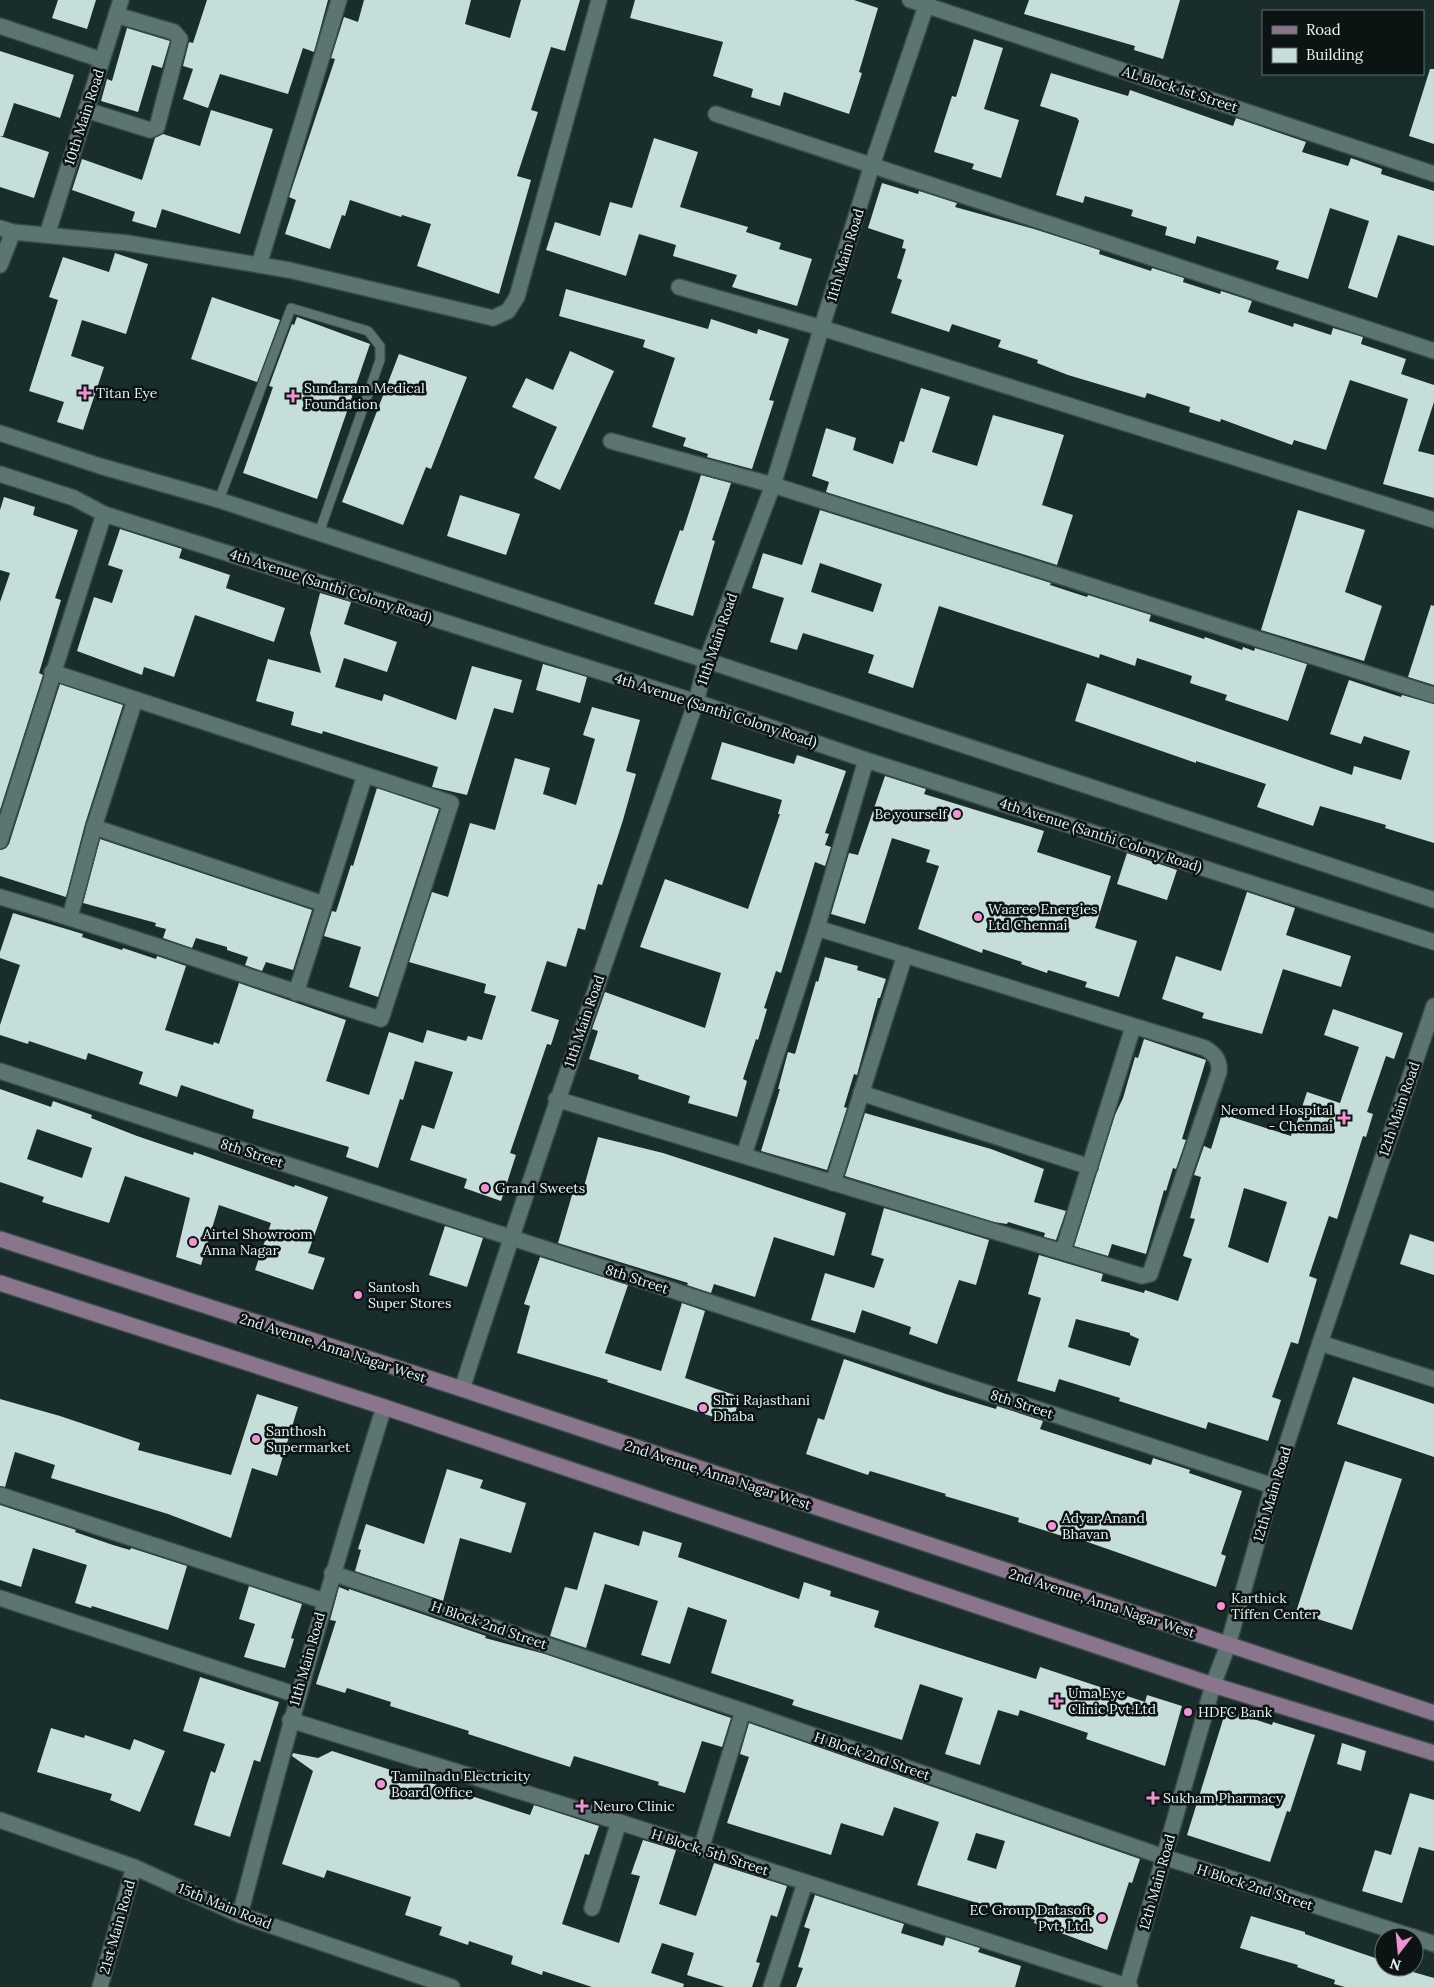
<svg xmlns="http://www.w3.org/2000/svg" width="1434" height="1987" font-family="Lora,serif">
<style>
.building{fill:#c5deda;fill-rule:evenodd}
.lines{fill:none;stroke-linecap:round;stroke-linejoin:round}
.service-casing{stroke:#3a4c4a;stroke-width:11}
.minor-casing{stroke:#3a4c4a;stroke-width:18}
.tertiary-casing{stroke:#3a4c4a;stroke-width:18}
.secondary-casing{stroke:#3a4c4a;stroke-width:18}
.service{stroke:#5d7571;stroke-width:9}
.minor{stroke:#5d7571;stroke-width:15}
.tertiary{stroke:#5d7571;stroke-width:15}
.secondary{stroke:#89768c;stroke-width:15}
.poi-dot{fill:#f491d4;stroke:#0b1413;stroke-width:2}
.labels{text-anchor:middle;stroke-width:5;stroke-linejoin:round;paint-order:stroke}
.street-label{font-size:14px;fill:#e8f5f3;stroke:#0b1413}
.poi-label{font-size:14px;fill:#e8f5f3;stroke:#0b1413;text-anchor:start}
</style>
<rect width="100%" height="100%" fill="#192e2b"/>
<g class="building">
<path d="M58,0H96L87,29L52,18Z"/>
<path d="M207,0H328L314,52L303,48L288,94L220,74L208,108L183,99L193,69L183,66L189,42L193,43Z"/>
<path d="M364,0H471L465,24L510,38L521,0H580L565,51L551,47L531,110L538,112L517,176L531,180L499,294L417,266L431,224L402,215L401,217L350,200L345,216L342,215L330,249L285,234L296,200L289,197L335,59L331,58L344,17L358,22Z"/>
<path d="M635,0H854L878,8L859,72L862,73L849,114L784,92L780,106L751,97L753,89L713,76L723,42L630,18Z"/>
<path d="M1029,0H1180L1163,59L1134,50L1135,46L1024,14Z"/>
<path d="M127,28L170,41L162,68L152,65L138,112L101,101L107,79L112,81Z"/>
<path d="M974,39L1003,48L984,109L1019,120L1001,178L972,169L974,164L934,152L952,96L956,97Z"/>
<path d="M0,51L74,75L60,118L14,103L3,136H0Z"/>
<path d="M1430,69H1434V144L1409,136Z"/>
<path d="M1051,73L1128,96L1130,90L1233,126L1236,118L1306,142L1302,152L1348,166L1351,158L1382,169L1381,174L1434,191V246L1398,235L1377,298L1348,288L1369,221L1330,208L1308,279L1276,269L1279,261L1197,236L1195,244L1165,235L1167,227L1131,216L1133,210L1085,196L1083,203L1056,195L1079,121L1077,118L1040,106Z"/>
<path d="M211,110L273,129L240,234L162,209L156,228L132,221L135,212L72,190L82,159L142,180L155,138L163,134L200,146Z"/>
<path d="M0,136L49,152L34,198L0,187Z"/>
<path d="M654,138L698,152L680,207L748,227L746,232L781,243L779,249L812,259L797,306L732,287L737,275L673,256L676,245L639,234L626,276L546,250L555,222L600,236L610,202L632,208Z"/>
<path d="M882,183L918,194L919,191L957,203L955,207L1034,229L1100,250L1099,254L1151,271L1152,268L1184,278L1183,282L1220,294L1221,291L1252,301L1248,312L1293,327L1294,323L1331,335L1333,328L1363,337L1361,344L1406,359L1401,374L1434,385V402L1418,451L1434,455V498L1383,484L1408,399L1350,380L1326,450L1294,440L1292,445L1221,419L1220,422L1189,412L1190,407L1147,393L1145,398L1068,375L1037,363L1038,360L998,347L1001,340L952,324L949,332L891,313L902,280L897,278L906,249L902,248L904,240L868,228Z"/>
<path d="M115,253L148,264L126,334L82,320L71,356L104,367L83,430L57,422L64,402L29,391L58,300L49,297L63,257L109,272Z"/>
<path d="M566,289L708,329L711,319L757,334L758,329L789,339L769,400L774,401L752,469L707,457L708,454L683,446L686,438L652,427L675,358L643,347L645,340L559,316Z"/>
<path d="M212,297L280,320L257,382L191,359Z"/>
<path d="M297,317L370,344L317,499L243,473L273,387L269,386L292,324L294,325Z"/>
<path d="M570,351L614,371L560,490L534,478L557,427L512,407L526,378L553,390Z"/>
<path d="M399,354L467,377L431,469L426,467L403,525L342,502Z"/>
<path d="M921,388L950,397L932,452L977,466L993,415L1064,435L1042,505L1073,515L1057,565L826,492L829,482L812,476L826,428L856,438L853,450L893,464L900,441L904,442Z"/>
<path d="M701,475L731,483L712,540L715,541L693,616L654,604L680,530L683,531Z"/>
<path d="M460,495L520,514L506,555L447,536Z"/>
<path d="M4,497L35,507L33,515L78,530L55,598L61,600L39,673L43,675L0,810V602L10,573L0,570V510Z"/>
<path d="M820,510L1051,583L1050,585L1087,597L1088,595L1151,615L1149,621L1204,639L1205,637L1242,650L1243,647L1254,651L1255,648L1307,664L1288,721L1225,700L1227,695L1190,683L1192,676L1137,658L1135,666L1100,654L1099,658L939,606L913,688L868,673L874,655L803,633L797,650L770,642L784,598L752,588L763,553L802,565ZM820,563L882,584L873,612L811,592Z"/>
<path d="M1298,510L1365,530L1345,592L1382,606L1364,661L1261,630Z"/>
<path d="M120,529L182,549L179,558L230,575L226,588L285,608L274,642L195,615L174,677L144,667L142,675L77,651L94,597L112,603L123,570L108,565Z"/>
<path d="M320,593L351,602L344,624L397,642L387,672L344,658L335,687L382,701L384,694L456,720L472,666L522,680L513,713L494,708L467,795L432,787L438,767L323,731L322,734L291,725L294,712L256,701L268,659L321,673L310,633Z"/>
<path d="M1431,605L1434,606V685L1408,677Z"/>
<path d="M543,664L587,677L580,703L536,690Z"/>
<path d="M1349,680L1401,697L1402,695L1434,704V843L1385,828L1386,825L1320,806L1313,826L1257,807L1266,784L1196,761V763L1075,721L1087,683L1352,775L1354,766L1401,780L1410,751L1364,736L1361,744L1330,734Z"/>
<path d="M60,684L123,705L85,824L66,897L0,876V850L6,848L9,844Z"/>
<path d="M592,707L640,720L626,771L636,774L623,820L602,885L598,884L585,930L578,928L566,967L547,961L531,1011L559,1020L551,1045L547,1044L510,1153L516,1155L501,1201L464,1188L467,1179L410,1160L422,1125L434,1129L453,1072L415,1061L403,1100L400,1099L378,1168L346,1157L349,1147L252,1118L254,1110L181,1085L177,1097L139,1084L143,1072L88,1053L86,1060L29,1041L28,1044L0,1035V1025L20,965L0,958V952L13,913L83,934L82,937L122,950L123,948L156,959L157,956L186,966L165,1030L213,1045L214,1042L219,1044L239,983L346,1020L326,1081L366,1094L369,1095L389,1032L423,1043L427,1030L466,1041L468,1036L482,1040L496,996L484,993L486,984L409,962L432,892L448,897L470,823L495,830L515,758L550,768L543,794L576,805L595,739L583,735Z"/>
<path d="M722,742L794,764L797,755L846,771L825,833L829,834L825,845L831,847L825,866L815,862L781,973L776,971L764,1008L767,1009L758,1040L756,1039L743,1079L747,1081L737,1117L688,1103L690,1096L638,1079L639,1075L589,1059L598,1031L592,1029L605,992L705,1028L721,973L640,947L665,879L748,909L780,814H778L782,800L711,779Z"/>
<path d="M885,776L926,789L924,794L1044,831L1037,852L1111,876L1095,928L1137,941L1119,997L1085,987L1087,982L1048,970L1047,973L1021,964L1022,962L983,949L982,953L918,929L939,866L926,862L930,850L892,838L865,924L831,914L849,853L858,855Z"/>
<path d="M377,788L439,809L378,997L349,987L361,947L324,936L332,911L336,912L351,865L353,866Z"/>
<path d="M100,839L312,910L293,970L266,962L262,971L245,965L248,957L227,950V947L196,938L192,948L163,938L166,929L155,926L156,923L83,903Z"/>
<path d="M1127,853L1177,870L1167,900L1117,884Z"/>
<path d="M1247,892L1295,908L1286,935L1351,956L1341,987L1283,969L1262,1034L1202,1018L1204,1013L1162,999L1176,956L1221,971Z"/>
<path d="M825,957L858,966L857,970L886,979L880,998H878L857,1075L854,1074L844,1107L847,1108L827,1170L761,1151L780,1089H778L788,1052L795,1054L816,981L818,982Z"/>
<path d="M1333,1009L1403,1033L1394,1059L1386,1056L1367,1112L1373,1114L1366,1137L1363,1136L1337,1219L1329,1216L1309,1276L1317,1279L1298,1344L1291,1342L1272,1397L1281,1400L1268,1441L1208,1422L1206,1429L1119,1401L1120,1398L1059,1379L1055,1392L1017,1381L1041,1298L1028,1294L1039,1255L1103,1274L1101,1281L1144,1293L1145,1290L1178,1301L1192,1259L1183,1256L1195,1219L1190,1218L1201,1177L1194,1175L1204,1146L1211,1149L1222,1114L1291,1136L1292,1131H1294L1307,1092L1340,1103L1359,1047L1324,1035ZM1244,1188L1287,1202L1268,1263L1228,1247ZM1076,1319L1130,1333V1335L1139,1339L1130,1366L1068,1347Z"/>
<path d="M1144,1039L1206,1060L1182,1139L1186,1140L1176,1169L1173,1168L1166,1191L1164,1190L1146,1254L1112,1244L1108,1256L1074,1246L1115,1115L1123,1098L1135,1057L1138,1058Z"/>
<path d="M0,1089L51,1107L53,1101L92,1115L91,1118L137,1136L193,1155L194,1152L294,1187L295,1185L328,1197L308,1253L325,1258L313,1290L255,1270L271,1223L219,1205L201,1265L176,1257L190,1198L125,1176L109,1223L42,1202L44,1197L0,1182ZM37,1129L92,1148L82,1178L27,1159Z"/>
<path d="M865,1113L991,1149L1044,1169L1034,1202L1066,1211L1056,1240L1044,1237L1045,1233L1008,1222L1007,1224L994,1222L845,1176Z"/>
<path d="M598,1137L663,1153L846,1213L834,1256L774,1237L755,1297L714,1284L711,1293L687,1285L688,1283L558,1243L574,1188L583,1190Z"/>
<path d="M884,1208L989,1240L976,1285L959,1280L937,1344L909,1334L911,1327L862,1310L855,1333L811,1320L825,1273L874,1288L884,1259L871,1255Z"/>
<path d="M445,1226L483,1238L467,1287L429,1275Z"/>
<path d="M1410,1234L1434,1242V1275L1400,1264Z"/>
<path d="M540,1257L628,1285L605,1353L661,1371L682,1303L705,1311L685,1378L740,1397L732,1423L607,1382L608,1380L517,1353L530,1306L524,1304Z"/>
<path d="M844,1359L946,1394L996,1409L997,1406L1043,1421L1040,1429L1151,1465L1153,1458L1190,1470L1189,1473L1242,1491L1221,1554L1226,1556L1216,1587L1079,1539L1078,1541L1018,1522L1019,1518L945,1496L946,1494L870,1471L868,1475L806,1454L818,1418L824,1420Z"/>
<path d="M1353,1377L1434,1404V1457L1337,1424Z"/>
<path d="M257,1394L298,1407L277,1476L252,1468L231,1538L168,1514L51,1478L55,1465L15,1452L5,1487L0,1486V1399L60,1416L140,1443L138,1450L231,1475Z"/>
<path d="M1345,1461L1402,1479L1352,1630L1296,1612Z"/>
<path d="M447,1469L483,1480L480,1488L526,1503L511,1553L460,1538L443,1601L355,1571L361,1550L358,1549L366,1524L424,1544Z"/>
<path d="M0,1505L76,1530L75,1532L113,1545L130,1550L131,1548L187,1566L168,1630L92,1606L91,1608L75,1603L87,1565L33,1548L21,1587L0,1580Z"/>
<path d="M643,1531L682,1543L678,1557L799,1599L804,1582L831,1591L830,1596L879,1611L874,1627L1036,1679L1040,1667L1145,1702L1147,1695L1182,1706L1165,1766L1086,1739L1088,1733L1020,1710L1018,1716L998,1710L980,1765L945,1754L963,1698L920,1684L902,1740L792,1705L794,1700L711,1673L727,1620L688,1607L670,1664L641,1655L658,1601L605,1584L586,1648L550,1636L565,1587L577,1590L594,1532L639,1546Z"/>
<path d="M249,1586L302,1604L291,1638L294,1639L285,1668L244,1657L255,1624L239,1619Z"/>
<path d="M339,1587L349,1591V1589L486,1636L485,1638L545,1654L731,1718L722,1747L702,1741L685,1793L658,1785L659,1782L574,1756L570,1767L468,1734L469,1731L390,1706L391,1702L347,1688L345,1693L316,1684L336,1621L330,1620Z"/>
<path d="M200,1677L279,1702L260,1762L254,1760L230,1837L194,1825L211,1771L215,1773L225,1744L183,1731Z"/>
<path d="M1226,1710L1272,1725L1273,1722L1315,1735L1290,1812L1287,1811L1270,1862L1187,1835Z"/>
<path d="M749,1723L1140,1859L1132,1883L1129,1882L1107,1950L1034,1923L1035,1920L917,1885L939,1822L894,1807L883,1836L841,1823L831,1855L727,1823L749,1757L740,1754ZM976,1833L1005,1841L996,1869L967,1860Z"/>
<path d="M51,1728L84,1738L85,1735L130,1750L134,1739L165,1751L140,1812L110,1800L112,1794L37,1772Z"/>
<path d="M1342,1743L1366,1751L1361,1771L1337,1764Z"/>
<path d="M332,1751L530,1815L534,1805L599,1826L589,1855L585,1854L562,1924L619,1943L640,1876L631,1874L643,1840L676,1850L659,1904L696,1916L714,1863L787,1886L777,1917L771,1915L756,1962L760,1963L752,1987H725L687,1975L694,1953L662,1943L651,1973L684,1984L683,1987H592L543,1971L542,1975L511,1964L513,1956L469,1941L468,1945L439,1935L442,1927L405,1915L411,1897L327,1870L324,1878L282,1864L313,1771L292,1756L293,1753L318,1758Z"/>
<path d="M1410,1793L1434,1800V1851L1419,1847L1402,1903L1362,1891L1375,1850L1391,1855Z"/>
<path d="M815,1895L904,1924L901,1933L943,1946L946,1937L980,1948L978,1952L1021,1966L1015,1987H796L803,1968L798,1967L810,1929L804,1927Z"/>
<path d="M1251,1916L1305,1932V1934L1384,1961V1967H1414L1413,1972L1434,1978V1987H1345L1334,1984L1335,1980L1314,1973L1297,1967L1298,1965L1240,1948Z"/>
</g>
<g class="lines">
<defs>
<path id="service" d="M219,500L291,308L368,331L380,346V360L319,533"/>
<g id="minor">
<path d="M910,0L1434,174"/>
<path d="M0,26L102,60"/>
<path d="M86,110L150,130L157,127L180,39L174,32L116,15"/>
<path d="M716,114L1434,351"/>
<path d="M0,228L13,232L127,243L289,270L493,318L508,311L517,297L599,0"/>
<path d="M47,235L121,0"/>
<path d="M0,265L13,232"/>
<path d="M259,265L339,0"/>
<path d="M679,287L822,328L1434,520"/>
<path d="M611,441L773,485L1434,695"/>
<path d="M94,827L324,904"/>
<path d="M0,841L104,514"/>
<path d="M0,897C128,934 254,980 381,1019L451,803L52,672"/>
<path d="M70,917L94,827L135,700"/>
<path d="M296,993L365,775"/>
<path d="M0,1071L1273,1486"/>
<path d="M861,1093L1090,1167"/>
<path d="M556,1099L1142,1276L1150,1274L1219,1072C1220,1060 1215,1054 1205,1048L817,928"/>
<path d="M744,1155L817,928L866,760"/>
<path d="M833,1183L905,955"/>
<path d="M1063,1251L1133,1027"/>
<path d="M1320,1343L1434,1379"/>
<path d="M462,1389C536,1159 616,930 696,702L706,662L773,485L872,165L928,0"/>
<path d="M0,1495L324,1601"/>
<path d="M332,1573L743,1711L1164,1857L1413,1937"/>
<path d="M0,1598L297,1695"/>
<path d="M290,1720L619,1822L1130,1987"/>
<path d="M0,1820L134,1867L240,1915L452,1987"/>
<path d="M701,1849L743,1711"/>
<path d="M592,1908L619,1822"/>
<path d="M240,1915C284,1744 331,1575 384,1407"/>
<path d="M1414,1937L1434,1944"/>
<path d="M1127,1986L1213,1685L1228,1645L1273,1486L1320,1343L1434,1006"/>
<path d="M100,1987L134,1867"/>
<path d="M771,1987L805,1883"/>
</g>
<g id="tertiary">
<path d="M0,433L100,466L219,500L1434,900"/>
<path d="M0,474L74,498L104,514L696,702L866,760L1434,942"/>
</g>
<g id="secondary">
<path d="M0,1239L462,1389L1434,1713"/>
<path d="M0,1283L384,1407L1213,1685L1434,1753"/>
</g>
</defs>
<use href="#service" class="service-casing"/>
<use href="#minor" class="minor-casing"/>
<use href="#tertiary" class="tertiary-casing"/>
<use href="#secondary" class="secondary-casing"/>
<use href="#service" class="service"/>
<use href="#minor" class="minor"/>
<use href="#tertiary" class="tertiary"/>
<use href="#secondary" class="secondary"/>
</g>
<g class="poi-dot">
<path d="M82.5 385.5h5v5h5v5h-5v5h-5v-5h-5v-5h5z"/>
<path d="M290.5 388.5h5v5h5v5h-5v5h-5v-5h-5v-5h5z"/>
<circle cx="957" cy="814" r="5"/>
<circle cx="978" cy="917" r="5"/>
<path d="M1341.5 1110.5h5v5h5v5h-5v5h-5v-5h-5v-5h5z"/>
<circle cx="485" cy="1188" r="5"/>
<circle cx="193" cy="1242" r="5"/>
<circle cx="358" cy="1295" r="5"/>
<circle cx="703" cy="1408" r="5"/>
<circle cx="256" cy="1439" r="5"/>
<circle cx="1052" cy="1526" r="5"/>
<circle cx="1221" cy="1606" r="5"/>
<path d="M1054.5 1693.5h5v5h5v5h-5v5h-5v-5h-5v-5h5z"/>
<circle cx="1188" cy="1712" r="5"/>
<circle cx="381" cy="1784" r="5"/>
<path d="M1150.5 1790.5h5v5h5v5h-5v5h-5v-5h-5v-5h5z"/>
<path d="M579.5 1798.5h5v5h5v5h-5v5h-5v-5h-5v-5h5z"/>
<circle cx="1102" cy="1918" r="5"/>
</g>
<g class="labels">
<g class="street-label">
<text transform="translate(1180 89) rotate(18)" y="5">AL Block 1st Street</text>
<text transform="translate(84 117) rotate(-72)" y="5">10th Main Road</text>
<text transform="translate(845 255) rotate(-73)" y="5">11th Main Road</text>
<text transform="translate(331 586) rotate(18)" y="5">4th Avenue (Santhi Colony Road)</text>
<text transform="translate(717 639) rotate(-71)" y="5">11th Main Road</text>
<text transform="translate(716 710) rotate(18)" y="5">4th Avenue (Santhi Colony Road)</text>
<text transform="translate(1101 835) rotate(18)" y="5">4th Avenue (Santhi Colony Road)</text>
<text transform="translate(584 1021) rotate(-71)" y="5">11th Main Road</text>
<text transform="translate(1399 1109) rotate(-71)" y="5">12th Main Road</text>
<text transform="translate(252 1153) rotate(18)" y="5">8th Street</text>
<text transform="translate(637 1279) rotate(18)" y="5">8th Street</text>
<text transform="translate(333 1348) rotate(18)" y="5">2nd Avenue, Anna Nagar West</text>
<text transform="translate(1022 1404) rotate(18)" y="5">8th Street</text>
<text transform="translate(718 1475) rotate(18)" y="5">2nd Avenue, Anna Nagar West</text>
<text transform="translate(1272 1494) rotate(-73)" y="5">12th Main Road</text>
<text transform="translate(1102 1603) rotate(18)" y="5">2nd Avenue, Anna Nagar West</text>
<text transform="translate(489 1625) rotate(19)" y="5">H Block 2nd Street</text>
<text transform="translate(307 1659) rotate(-74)" y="5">11th Main Road</text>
<text transform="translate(872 1756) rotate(19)" y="5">H Block 2nd Street</text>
<text transform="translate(710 1852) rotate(18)" y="5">H Block, 5th Street</text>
<text transform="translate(1157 1882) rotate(-74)" y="5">12th Main Road</text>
<text transform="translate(1255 1887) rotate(18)" y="5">H Block 2nd Street</text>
<text transform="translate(225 1906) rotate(22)" y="5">15th Main Road</text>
<text transform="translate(117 1927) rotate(-74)" y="5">21st Main Road</text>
</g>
<g class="poi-label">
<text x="304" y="393">Sundaram Medical<tspan x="304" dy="16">Foundation</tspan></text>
<text x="96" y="398">Titan Eye</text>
<text x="947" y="819" text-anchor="end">Be yourself</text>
<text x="988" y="914">Waaree Energies<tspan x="988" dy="16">Ltd Chennai</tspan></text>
<text x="1333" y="1115" text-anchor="end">Neomed Hospital<tspan x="1333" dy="16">- Chennai</tspan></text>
<text x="495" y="1193">Grand Sweets</text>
<text x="203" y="1239">Airtel Showroom<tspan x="203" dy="16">Anna Nagar</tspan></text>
<text x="368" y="1292">Santosh<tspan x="368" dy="16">Super Stores</tspan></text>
<text x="713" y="1405">Shri Rajasthani<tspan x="713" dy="16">Dhaba</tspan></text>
<text x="266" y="1436">Santhosh<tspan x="266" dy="16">Supermarket</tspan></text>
<text x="1062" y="1523">Adyar Anand<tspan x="1062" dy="16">Bhavan</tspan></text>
<text x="1231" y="1603">Karthick<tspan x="1231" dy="16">Tiffen Center</tspan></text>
<text x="1068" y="1698">Uma Eye<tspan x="1068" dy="16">Clinic Pvt.Ltd</tspan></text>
<text x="1198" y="1717">HDFC Bank</text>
<text x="391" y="1781">Tamilnadu Electricity<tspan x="391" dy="16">Board Office</tspan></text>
<text x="1163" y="1803">Sukham Pharmacy</text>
<text x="593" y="1811">Neuro Clinic</text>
<text x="1092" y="1915" text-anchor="end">EC Group Datasoft<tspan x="1092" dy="16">Pvt. Ltd.</tspan></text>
</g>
</g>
<rect x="1262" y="10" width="162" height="65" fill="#0b1413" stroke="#636e6d"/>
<rect x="1272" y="26" width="25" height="8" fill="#89768c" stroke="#636e6d"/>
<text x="1306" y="35" font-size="15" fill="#e8f5f3">Road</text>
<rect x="1272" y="48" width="25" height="15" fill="#c5deda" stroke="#636e6d"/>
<text x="1306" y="60" font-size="15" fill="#e8f5f3">Building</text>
<g transform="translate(1399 1952) rotate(196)"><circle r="24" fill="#0b1413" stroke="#636e6d"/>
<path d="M0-4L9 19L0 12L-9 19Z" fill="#f491d4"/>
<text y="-8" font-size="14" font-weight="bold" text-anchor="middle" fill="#e8f5f3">N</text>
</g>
</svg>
